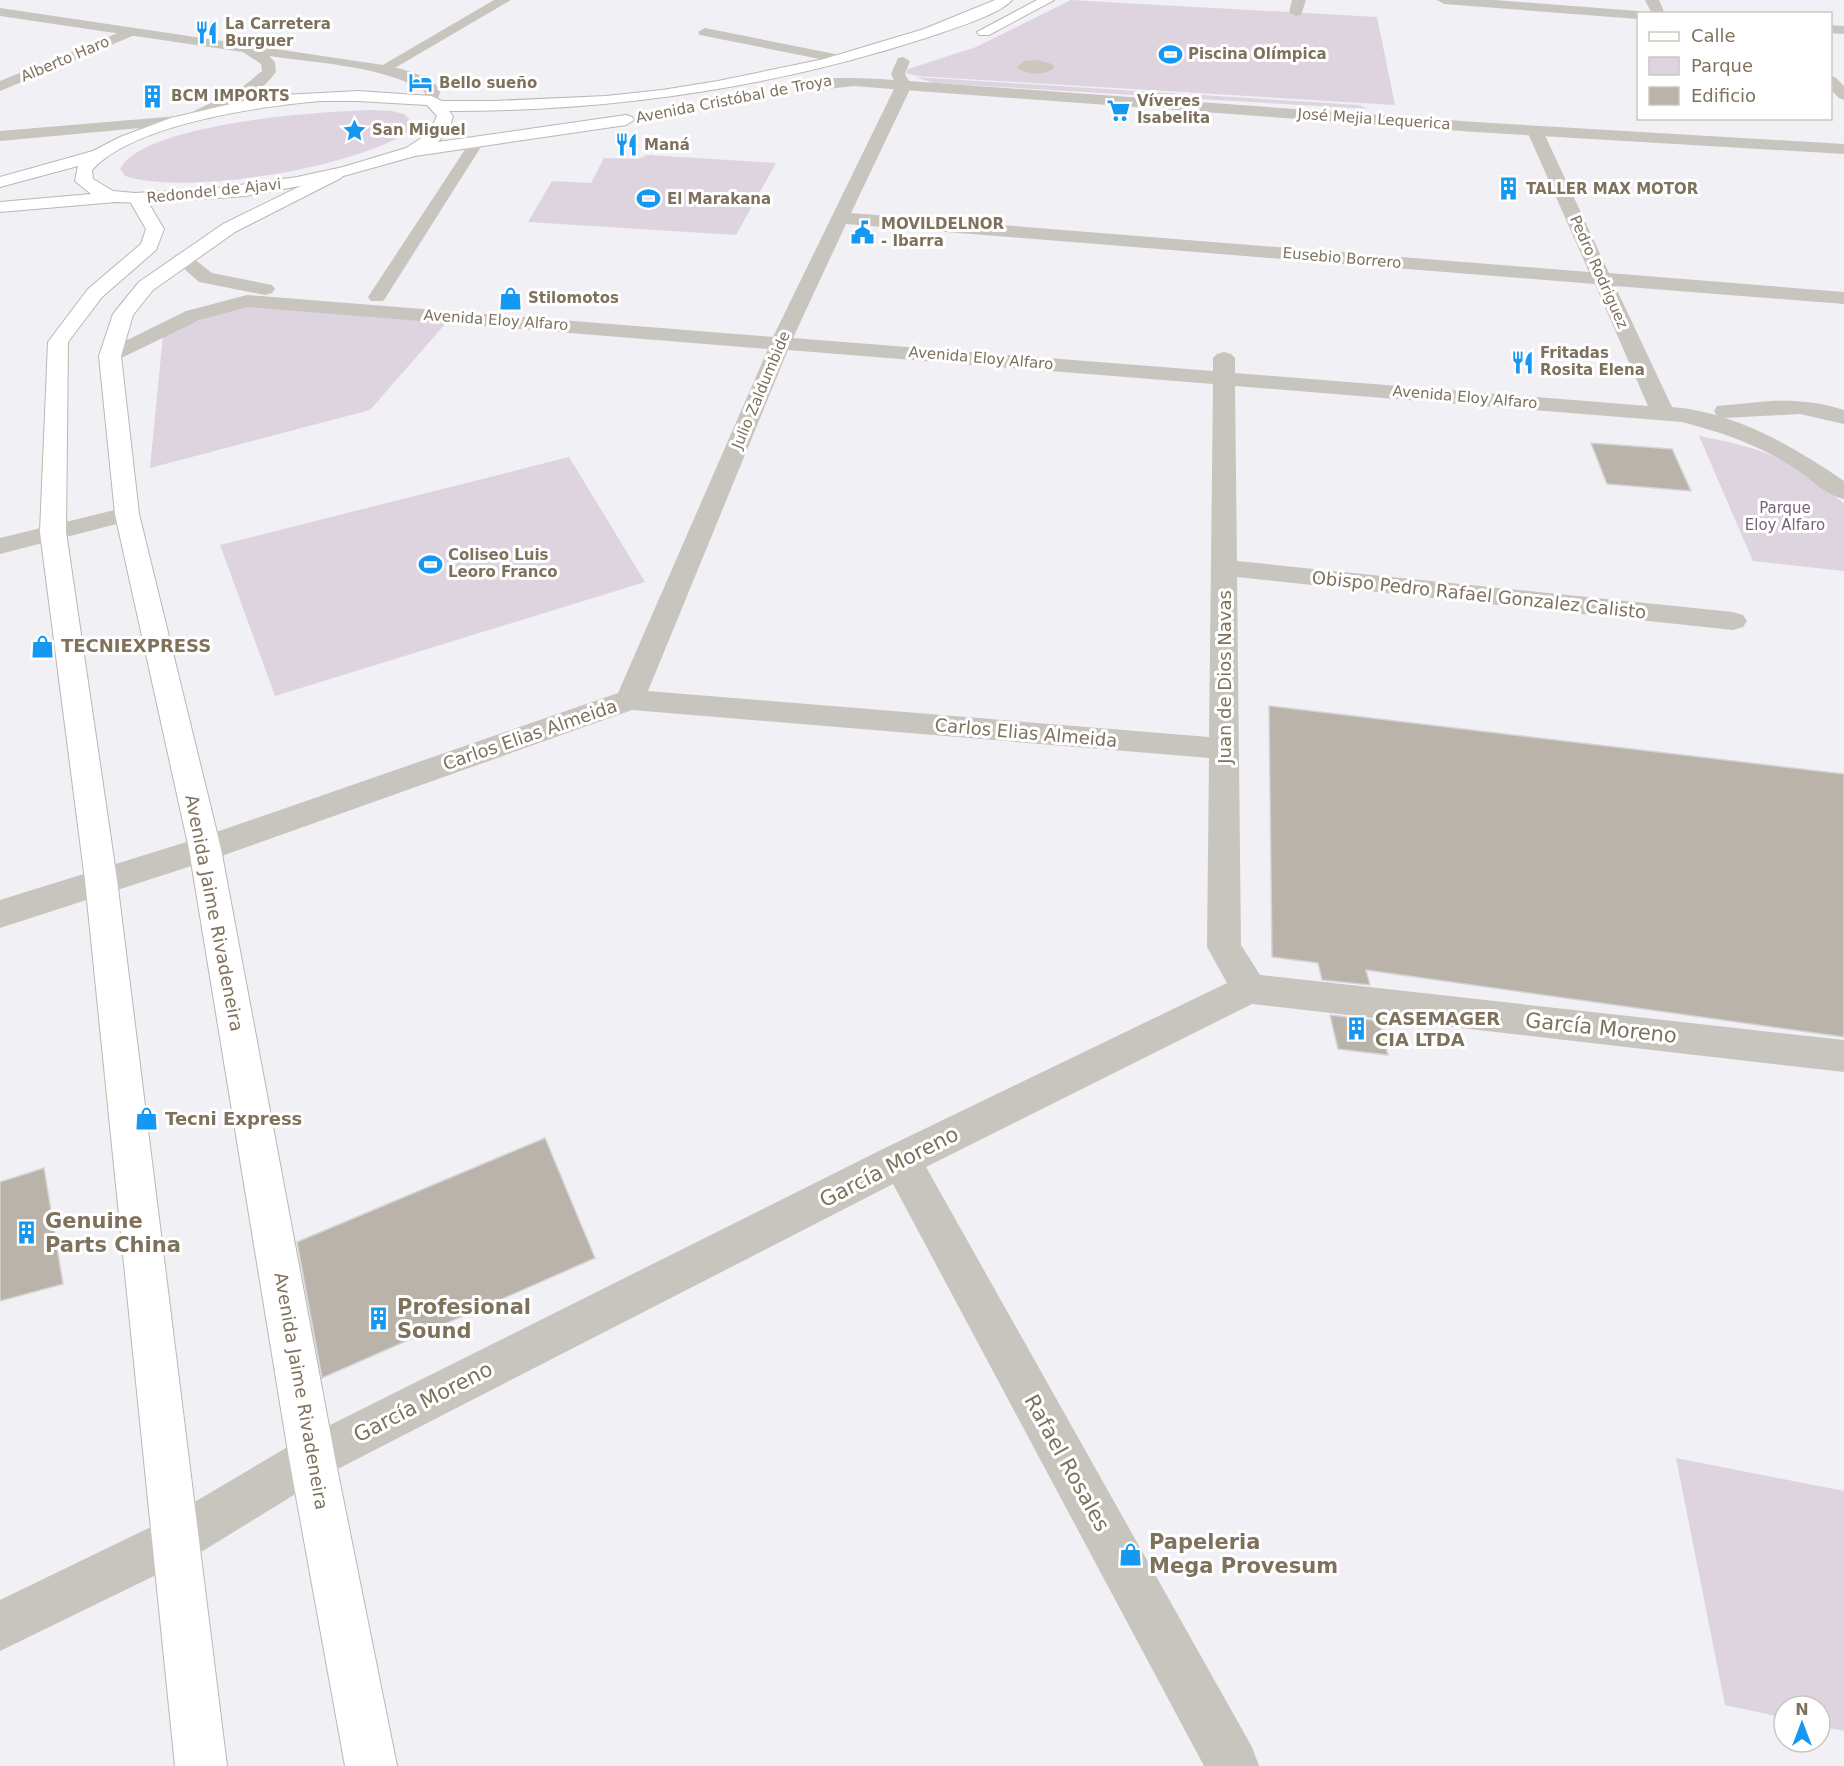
<svg xmlns="http://www.w3.org/2000/svg" width="1844" height="1766" font-family="'DejaVu Sans',sans-serif">
<style>
.green{fill:#ddd4df}
.water{fill:#cec5be}
.building{fill:#b9b3aa;stroke:#d4d3d6;stroke-width:1.5}
.lines{fill:none;stroke-linecap:round;stroke-linejoin:round}
.secondary-casing{stroke:#bcb8b1;stroke-width:2}
.trunk-casing{stroke:#bab7b2;stroke-width:2}
.pedestrian{fill:#c8c5bf;fill-rule:evenodd}
.minor{fill:#c8c5bf;fill-rule:evenodd}
.tertiary{fill:#c8c5bf;fill-rule:evenodd}
.secondary{fill:#fff;fill-rule:evenodd}
.trunk{fill:#fff;fill-rule:evenodd}
.labels{text-anchor:middle;stroke-width:6;stroke-linejoin:round;paint-order:stroke}
.far-poi-label{font-size:15px;font-weight:bold;fill:#7e725d;stroke:#fff;text-anchor:start}
.far-street-label{font-size:15px;fill:#7e725d;stroke:#fff}
.far-park-label{font-size:15px;fill:#7a617b;stroke:#fff}
.street-label{font-size:18px;fill:#7e725d;stroke:#fff}
.poi-label{font-size:18px;font-weight:bold;fill:#7e725d;stroke:#fff;text-anchor:start}
.near-street-label{font-size:21px;fill:#7e725d;stroke:#fff}
.near-poi-label{font-size:21px;font-weight:bold;fill:#7e725d;stroke:#fff;text-anchor:start}
</style>
<rect width="100%" height="100%" fill="#f1f0f5"/>
<g class="green">
<path d="M1071,0L1377,17L1395,105L917,76L906,73L908,69L976,47Z"/>
<path d="M915,77L1359,105L1368,109L934,83Z"/>
<path d="M373,110L392,111L404,114L409,119L408,132C352,168 188,196 125,176L120,169C143,123 324,111 373,110Z"/>
<path d="M647,155L776,163L736,235L528,222L552,181L591,183L604,158L638,159Z"/>
<path d="M245,303L446,323L370,410L150,468L163,335Z"/>
<path d="M1699,436C1738,443 1778,453 1812,477C1823,485 1833,495 1844,504V571L1753,561Z"/>
<path d="M569,457L645,582L275,696L220,545Z"/>
<path d="M1676,1458L1844,1491V1731L1820,1726V1706H1784V1718L1725,1705Z"/>
</g>
<path class="water" d="M1037,60L1052,64L1054,68C1044,76 1026,75 1017,67L1025,61Z"/>
<g class="building">
<path d="M1591,443L1672,449L1691,491L1607,484Z"/>
<path d="M1269,706L1844,774V1037L1366,970L1370,985L1322,980L1318,963L1272,957Z"/>
<path d="M1330,1015L1379,1021L1388,1055L1338,1049Z"/>
<path d="M545,1138L595,1258L322,1378L297,1242Z"/>
<path d="M44,1168L63,1284L0,1301V1182Z"/>
</g>
<g class="lines">
<defs>
<g id="secondary">
<path d="M335,169L341,170L344,174L341,178L235,232L153,290L133,315L121,356L139,514L221,849L335,1458L397,1766H345L289,1458L189,849L115,514L99,356L113,314L139,282L223,224Z"/>
<path d="M137,193L143,194L164,229L156,250L102,297L68,342L66,532L117,880L227,1766H175L85,880L40,532L48,342L88,289L141,244L146,229L128,198L131,194Z"/>
</g>
<g id="trunk">
<path d="M995,0H1012C999,15 949,30 929,37C773,88 613,111 449,111L453,116L449,129L438,142L626,115L632,117L634,120L626,125L415,156L322,182L245,196L147,203L116,202L0,212V202L91,194L75,181L78,166L0,187V177L93,151L120,137L171,118L248,100L284,95L358,91L431,96L442,101H494L606,96L662,90L718,81L824,59L924,29ZM321,101H358L427,105L437,116L429,133L406,148L343,167L297,177L218,188L135,193L113,191L93,179L92,170C133,124 261,106 321,101Z"/>
<path d="M1037,0H1054L989,35H979L977,32Z"/>
</g>
</defs>
<use href="#secondary" class="secondary-casing"/>
<use href="#trunk" class="trunk-casing"/>
<path class="pedestrian" d="M477,138L484,142L386,297L383,301H371L368,297L470,142Z"/>
<g class="minor">
<path d="M494,0H511L388,72H378L376,69Z"/>
<path d="M1292,0H1306L1301,15L1296,16L1289,12Z"/>
<path d="M1645,0H1659L1665,14H1652Z"/>
<path d="M130,28L137,32L135,35L0,91V81Z"/>
<path d="M705,28L840,55L847,59L840,63L700,35L698,32Z"/>
<path d="M1830,76L1835,77L1844,86V100L1839,98L1830,89Z"/>
<path d="M904,80L912,85L851,213L1589,272L1527,131L1535,126L1543,131L1609,273L1844,292V304L1615,286L1672,407C1735,412 1793,446 1844,481V499C1825,495 1810,478 1793,467C1756,444 1724,433 1682,422L1235,386L1237,561L1733,612L1743,615L1747,621L1743,627L1733,630L1237,577L1241,945L1260,975L1844,1040V1072L1252,1004L926,1167L1252,1747L1259,1766H1204L893,1184L328,1474L193,1557L0,1651V1600L159,1523L296,1442L887,1147L1227,983L1207,947L1209,758L632,710L216,858L0,928V900L196,839L618,693L768,349L247,307L200,320L117,360L110,362L103,360L99,356L103,352L186,311L247,295L773,337L896,85ZM846,224L1595,284L1648,406L1235,373V358L1231,354L1224,352L1217,354L1213,358V371L793,338ZM788,350L1213,384L1209,737L648,691Z"/>
<path d="M178,116L186,121L184,124L0,141V131Z"/>
<path d="M182,253L189,255L212,273L272,285L275,289L272,293L265,295L199,282L173,259L175,255Z"/>
<path d="M1770,401C1796,400 1820,402 1844,410V424L1800,414L1725,418L1717,416L1714,411L1717,406Z"/>
<path d="M127,507L136,509L139,514L136,519L0,554V538Z"/>
</g>
<g class="tertiary">
<path d="M1437,0H1495L1638,11L1644,14H1638V19L1444,4Z"/>
<path d="M0,8L383,65C402,69 428,74 441,90L436,104H426L423,101L425,92C386,66 316,63 269,56L275,62L276,72C259,96 224,114 196,121L188,116L190,113L240,89L262,71L261,64L243,52L0,16Z"/>
<path d="M1830,25L1844,26V34L1830,33Z"/>
<path d="M903,57L910,61L905,74L909,81L1475,122L1844,144V154L1475,132L904,90L854,86L809,91L801,86C812,74 876,79 894,80L891,74L898,58Z"/>
</g>
<use href="#secondary" class="secondary"/>
<use href="#trunk" class="trunk"/>
</g>
<defs>
<symbol id="restaurant-bare" viewBox="-9 -9 18 18"><path d="M-5-6h1v4h1v-4h1v4h1v-4h1v5L-1.5 .5V6h-2V.5L-5-1ZM5-6V6H3V1.5H1.5Q1.5-4 5-6Z" fill="#1498f1" stroke="#fff" stroke-width="2.5" paint-order="stroke"/></symbol>
<symbol id="stadium-bare" viewBox="-9 -9 18 18"><path d="M0-5a6.5 5 0 1 0 0 10a6.5 5 0 1 0 0-10ZM-3.5-1.8h7v3.6h-7Z" fill="#1498f1" stroke="#fff" stroke-width="2.5" paint-order="stroke"/></symbol>
<symbol id="hotel-bare" viewBox="-9 -9 18 18"><path d="M-6-4.5h1.5V1H6V5H4.5V3h-9V5H-6ZM-4 0a1.8 1.8 0 1 1 3.6 0ZM.5 0V-2.5h3Q6-2.5 6 0Z" fill="#1498f1" stroke="#fff" stroke-width="2.5" paint-order="stroke"/></symbol>
<symbol id="building-bare" viewBox="-9 -9 18 18"><path d="M-4-6H4V6H1V3H-1V6H-4ZM-2.5-4.3h1.7v1.8h-1.7ZM.8-4.3h1.7v1.8H.8ZM-2.5-1h1.7V.8h-1.7ZM.8-1h1.7V.8H.8Z" fill="#1498f1" stroke="#fff" stroke-width="2.5" paint-order="stroke"/></symbol>
<symbol id="supermarket-bare" viewBox="-9 -9 18 18"><path d="M-6-5.5h2.5l.6 2H6L4.5 2H-2.5L-4.4-4H-6ZM-1.5 3.2a1.3 1.3 0 1 0 .1 0ZM3 3.2a1.3 1.3 0 1 0 .1 0Z" fill="#1498f1" stroke="#fff" stroke-width="2.5" paint-order="stroke"/></symbol>
<symbol id="sight-bare" viewBox="-9 -9 18 18"><path d="M0-6L1.8-2.2L6-1.7L2.9 1.2L3.7 5.4L0 3.3L-3.7 5.4L-2.9 1.2L-6-1.7L-1.8-2.2Z" fill="#1498f1" stroke="#fff" stroke-width="2.5" paint-order="stroke"/></symbol>
<symbol id="civic-bare" viewBox="-9 -9 18 18"><path d="M-.6-6.5H3V-4.5H.6V-3L4-1V1h2V6H-6V1h2V-1L-.6-3ZM-1.2 2.5V6h2.4V2.5Z" fill="#1498f1" stroke="#fff" stroke-width="2.5" paint-order="stroke"/></symbol>
<symbol id="shop-bare" viewBox="-9 -9 18 18"><path d="M-5-2.5h2.3a2.7 3.5 0 0 1 5.4 0H5L5.5 6h-11ZM-1.5-2.5h3a1.5 2.3 0 0 0-3 0Z" fill="#1498f1" stroke="#fff" stroke-width="2.5" paint-order="stroke"/></symbol>
</defs>
<g fill-rule="evenodd">
<use href="#restaurant-bare" x="190" y="16" width="33" height="33"/>
<use href="#stadium-bare" x="1154" y="38" width="33" height="33"/>
<use href="#hotel-bare" x="404" y="66" width="33" height="33"/>
<use href="#building-bare" x="136" y="80" width="33" height="33"/>
<use href="#supermarket-bare" x="1102" y="94" width="33" height="33"/>
<use href="#sight-bare" x="338" y="114" width="33" height="33"/>
<use href="#restaurant-bare" x="610" y="128" width="33" height="33"/>
<use href="#building-bare" x="1492" y="172" width="33" height="33"/>
<use href="#stadium-bare" x="632" y="182" width="33" height="33"/>
<use href="#civic-bare" x="846" y="216" width="33" height="33"/>
<use href="#shop-bare" x="494" y="282" width="33" height="33"/>
<use href="#restaurant-bare" x="1506" y="346" width="33" height="33"/>
<use href="#stadium-bare" x="414" y="548" width="33" height="33"/>
<use href="#shop-bare" x="26" y="630" width="33" height="33"/>
<use href="#building-bare" x="1340" y="1012" width="33" height="33"/>
<use href="#shop-bare" x="130" y="1102" width="33" height="33"/>
<use href="#building-bare" x="10" y="1216" width="33" height="33"/>
<use href="#building-bare" x="362" y="1302" width="33" height="33"/>
<use href="#shop-bare" x="1114" y="1538" width="33" height="33"/>
</g>
<g class="labels">
<g class="far-poi-label">
<text x="225" y="29">La Carretera<tspan x="225" dy="17">Burguer</tspan></text>
<text x="1188" y="59">Piscina Olímpica</text>
<text x="439" y="88">Bello sueño</text>
<text x="171" y="101">BCM IMPORTS</text>
<text x="1137" y="106">Víveres<tspan x="1137" dy="17">Isabelita</tspan></text>
<text x="372" y="135">San Miguel</text>
<text x="644" y="150">Maná</text>
<text x="1526" y="194">TALLER MAX MOTOR</text>
<text x="667" y="204">El Marakana</text>
<text x="881" y="229">MOVILDELNOR<tspan x="881" dy="17">- Ibarra</tspan></text>
<text x="528" y="303">Stilomotos</text>
<text x="1540" y="358">Fritadas<tspan x="1540" dy="17">Rosita Elena</tspan></text>
<text x="448" y="560">Coliseo Luis<tspan x="448" dy="17">Leoro Franco</tspan></text>
</g>
<g class="far-street-label">
<text transform="translate(65 59) rotate(-23)" y="5">Alberto Haro</text>
<text transform="translate(734 99) rotate(-11)" y="5">Avenida Cristóbal de Troya</text>
<text transform="translate(1374 119) rotate(4)" y="5">José Mejia Lequerica</text>
<text transform="translate(214 191) rotate(-6)" y="5">Redondel de Ajavi</text>
<text transform="translate(1342 258) rotate(5)" y="5">Eusebio Borrero</text>
<text transform="translate(1599 272) rotate(66)" y="5">Pedro Rodriguez</text>
<text transform="translate(496 320) rotate(4)" y="5">Avenida Eloy Alfaro</text>
<text transform="translate(981 358) rotate(5)" y="5">Avenida Eloy Alfaro</text>
<text transform="translate(761 390) rotate(-67)" y="5">Julio Zaldumbide</text>
<text transform="translate(1465 397) rotate(5)" y="5">Avenida Eloy Alfaro</text>
</g>
<g class="far-park-label">
<text x="1785" y="513">Parque<tspan x="1785" dy="17">Eloy Alfaro</tspan></text>
</g>
<g class="street-label">
<text transform="translate(1479 595) rotate(6)" y="6">Obispo Pedro Rafael Gonzalez Calisto</text>
<text transform="translate(1225 677) rotate(-90)" y="6">Juan de Dios Navas</text>
<text transform="translate(1026 733) rotate(5)" y="6">Carlos Elias Almeida</text>
<text transform="translate(530 735) rotate(-19)" y="6">Carlos Elias Almeida</text>
<text transform="translate(214 913) rotate(79)" y="6">Avenida Jaime Rivadeneira</text>
<text transform="translate(301 1391) rotate(80)" y="6">Avenida Jaime Rivadeneira</text>
</g>
<g class="poi-label">
<text x="61" y="652">TECNIEXPRESS</text>
<text x="1375" y="1025">CASEMAGER<tspan x="1375" dy="21">CIA LTDA</tspan></text>
<text x="165" y="1125">Tecni Express</text>
</g>
<g class="near-street-label">
<text transform="translate(1601 1028) rotate(6)" y="7">García Moreno</text>
<text transform="translate(889 1167) rotate(-27)" y="7">García Moreno</text>
<text transform="translate(423 1402) rotate(-27)" y="7">García Moreno</text>
<text transform="translate(1067 1463) rotate(61)" y="7">Rafael Rosales</text>
</g>
<g class="near-poi-label">
<text x="45" y="1228">Genuine<tspan x="45" dy="24">Parts China</tspan></text>
<text x="397" y="1314">Profesional<tspan x="397" dy="24">Sound</tspan></text>
<text x="1149" y="1549">Papeleria<tspan x="1149" dy="24">Mega Provesum</tspan></text>
</g>
</g>
<rect x="1637" y="12" width="195" height="108" fill="#ffffff" stroke="#cbc7be" stroke-width="1.5"/>
<rect x="1649" y="32" width="30" height="9" fill="#ffffff" stroke="#cbc7be" stroke-width="1.5"/>
<text x="1691" y="42" font-size="18" fill="#7e725d">Calle</text>
<rect x="1649" y="57" width="30" height="18" fill="#ddd4df" stroke="#cbc7be" stroke-width="1.5"/>
<text x="1691" y="72" font-size="18" fill="#7e725d">Parque</text>
<rect x="1649" y="87" width="30" height="18" fill="#b9b3aa" stroke="#cbc7be" stroke-width="1.5"/>
<text x="1691" y="102" font-size="18" fill="#7e725d">Edificio</text>
<g transform="translate(1802 1724)"><circle r="28" fill="#ffffff" stroke="#cbc7be" stroke-width="1.5"/>
<path d="M0-4.5L10 22L0 15L-10 22Z" fill="#1498f1"/>
<text y="-9" font-size="16" font-weight="bold" text-anchor="middle" fill="#7e725d">N</text>
</g>
</svg>
